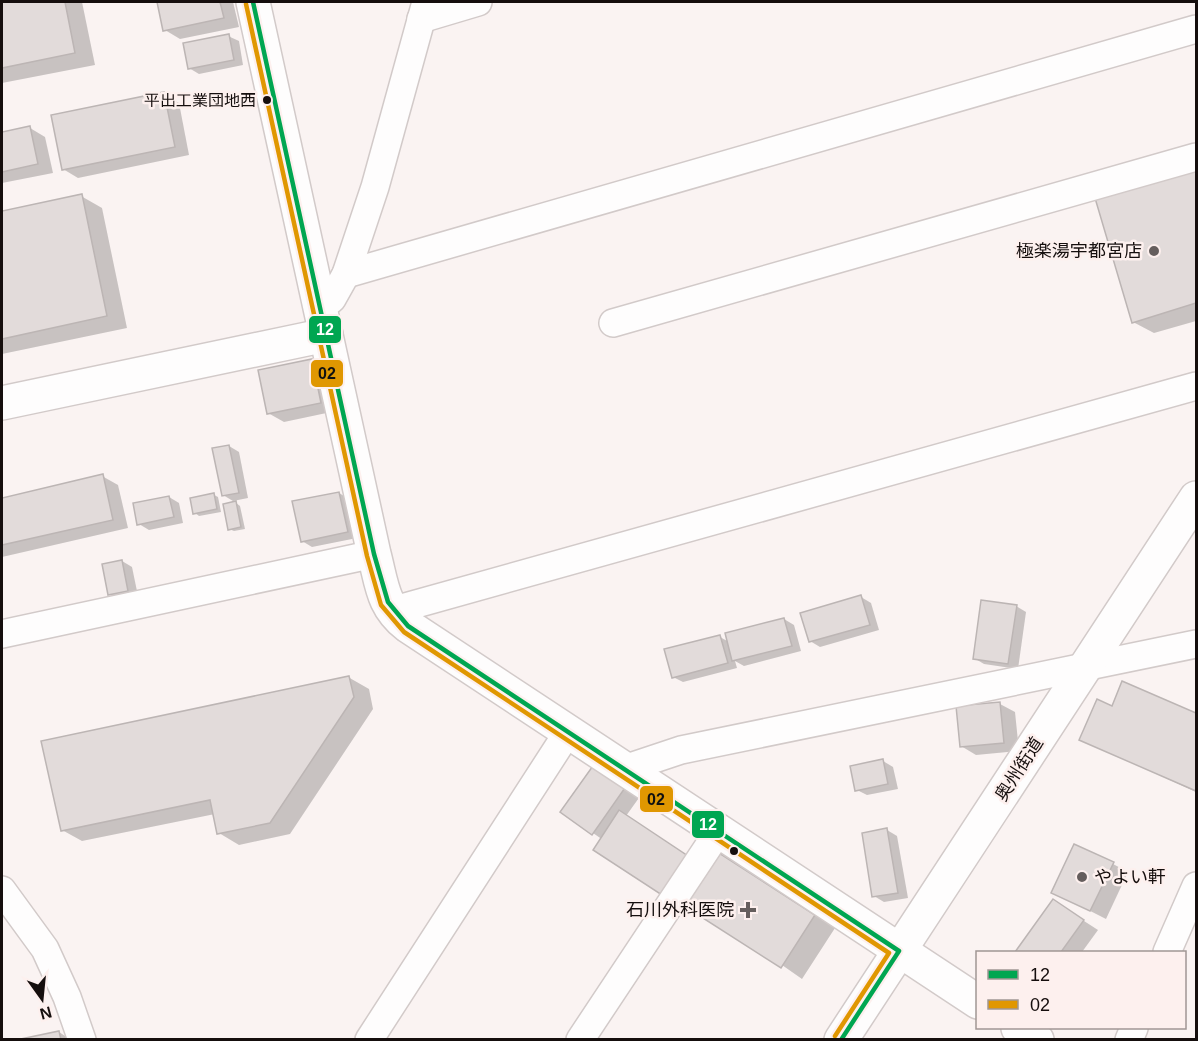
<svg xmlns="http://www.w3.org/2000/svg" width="1198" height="1041" font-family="Arial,'Noto Sans JP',sans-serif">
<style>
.shadow{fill:#0003}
.building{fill:#e2dbda;stroke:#bcb5b4;stroke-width:1.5}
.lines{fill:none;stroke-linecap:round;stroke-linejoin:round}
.minor-casing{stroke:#d2cac9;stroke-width:30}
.tertiary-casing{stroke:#d2cac9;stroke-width:36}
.trunk-casing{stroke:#d2cac9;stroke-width:36}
.minor{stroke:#fefdfd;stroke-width:27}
.tertiary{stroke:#fefdfd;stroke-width:33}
.trunk{stroke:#fefdfd;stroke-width:33}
.bus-1-casing{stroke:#fdf0ee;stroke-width:9}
.bus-2-casing{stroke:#fdf0ee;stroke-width:9}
.bus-1{stroke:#00a651;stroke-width:4.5}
.bus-2{stroke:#e09701;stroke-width:4.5}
.bus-dot{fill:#150e0d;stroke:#fdf0ee;stroke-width:2}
.poi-dot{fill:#655e5d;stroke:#fdf0ee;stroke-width:2}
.labels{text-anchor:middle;stroke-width:5;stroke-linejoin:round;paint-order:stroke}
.bus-label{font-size:16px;fill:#150e0d;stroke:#fdf0ee;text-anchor:end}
.poi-label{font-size:18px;fill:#150e0d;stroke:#fdf0ee;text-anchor:end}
.street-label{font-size:18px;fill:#150e0d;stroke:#fdf0ee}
.line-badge{stroke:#fdf0ee;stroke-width:2}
.badge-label{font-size:16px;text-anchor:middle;font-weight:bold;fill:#fff}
.pale-badge-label{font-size:16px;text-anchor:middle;font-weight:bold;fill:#111}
</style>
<rect width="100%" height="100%" fill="#faf3f2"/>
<g class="shadow">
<path d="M2,2H82L95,65L2,83Z"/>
<path d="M159,2H233L239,27L180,39L165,30Z"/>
<path d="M228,36L239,41L243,65L199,74L189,68Z"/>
<path d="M164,94L179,103L189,155L78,178L63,169Z"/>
<path d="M30,128L45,137L53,173L2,183V133Z"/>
<path d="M1196,170V321L1154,333L1133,322L1097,199Z"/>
<path d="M81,196L102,208L127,328L2,354V213Z"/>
<path d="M312,360L327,369L336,411L284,422L268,413Z"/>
<path d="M229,446L239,452L248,498L233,501L223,495Z"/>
<path d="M102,476L118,485L128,528L2,557V500Z"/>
<path d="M339,493L349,499L357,538L312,547L302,541Z"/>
<path d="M214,495L218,497L221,512L199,516L195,513Z"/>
<path d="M169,497L179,503L183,523L149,530L139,524Z"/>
<path d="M236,503L240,506L245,529L234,531L229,529Z"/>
<path d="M122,561L132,567L138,596L120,600L110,594Z"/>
<path d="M861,597L871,603L879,630L820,647L810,641Z"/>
<path d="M1016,606L1026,612L1018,669L984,664L974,658Z"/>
<path d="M784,619L794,625L801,651L744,666L735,661L737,668L683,682L673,677L720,637L729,642Z"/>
<path d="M348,677L369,689L373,709L290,834L239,845L219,833L215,814L82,841L62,830Z"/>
<path d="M1123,683L1196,715V792L1081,739L1112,708Z"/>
<path d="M1000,704L1015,712L1019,751L976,755L961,746Z"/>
<path d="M883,761L893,767L898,789L867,795L857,790Z"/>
<path d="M595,765L641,795L626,816L707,868L717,853L835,928L802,979L593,833Z"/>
<path d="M887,830L897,836L908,898L884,902L874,896Z"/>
<path d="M1113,864L1128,872L1106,919L1053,892Z"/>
<path d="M1053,901L1098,930L1082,952H1017Z"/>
<path d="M59,1032L71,1040H23Z"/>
</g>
<g class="building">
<path d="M2,2H65L75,53L2,68Z"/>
<path d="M157,2H220L224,18L163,31Z"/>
<path d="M229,34L234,60L188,69L183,43Z"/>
<path d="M164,92L175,147L62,170L51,115Z"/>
<path d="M30,126L38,164L2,172V132Z"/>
<path d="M1196,168V303L1132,323L1095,198Z"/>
<path d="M82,194L107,316L2,339V211Z"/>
<path d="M312,359L321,403L267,414L258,370Z"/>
<path d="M229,445L239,493L222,496L212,448Z"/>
<path d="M103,474L113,520L2,545V498Z"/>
<path d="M339,492L348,532L301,542L292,501Z"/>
<path d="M214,493L217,509L193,514L190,498Z"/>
<path d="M169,496L174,517L137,525L133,503Z"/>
<path d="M236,501L241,527L228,530L223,504Z"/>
<path d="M122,560L128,591L108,595L102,564Z"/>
<path d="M861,595L870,625L809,642L800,613Z"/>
<path d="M981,600L1017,605L1008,664L973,659Z"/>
<path d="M784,618L792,646L732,661L725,633Z"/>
<path d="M720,635L728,663L672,678L664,649Z"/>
<path d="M349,676L354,697L270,823L217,834L210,800L61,831L41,741Z"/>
<path d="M1122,681L1196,713V791L1079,740L1097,699L1112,706Z"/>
<path d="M1000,702L1004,743L960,747L956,706Z"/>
<path d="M883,759L888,784L855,791L850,766Z"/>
<path d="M595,763L627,785L592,835L560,812Z"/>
<path d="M619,810L694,860L668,899L593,850Z"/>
<path d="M887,828L898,893L872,897L862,833Z"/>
<path d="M1074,844L1114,862L1090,911L1051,893Z"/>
<path d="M716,851L815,915L781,968L681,904Z"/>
<path d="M1053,899L1084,920L1061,952H1015Z"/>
<path d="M59,1031L61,1040H16Z"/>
</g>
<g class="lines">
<defs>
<g id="minor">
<path d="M421,19L478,2"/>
<path d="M346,274L1196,29"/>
<path d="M320,307L332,299L346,274L375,187L426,2"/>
<path d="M613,323L1196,157"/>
<path d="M391,611L1196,386"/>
<path d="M2,634L374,554"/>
<path d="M624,769L681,750L1196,644"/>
<path d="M2,890L45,949L67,997L82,1040"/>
<path d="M1167,952L1196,886"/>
<path d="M369,1040L568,732"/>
<path d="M580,1040L718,832"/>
<path d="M1129,1040L1134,1028"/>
</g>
<g id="tertiary">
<path d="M253,2L374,554C382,584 382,606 408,626L978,1002"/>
<path d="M2,403L326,335"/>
<path d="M1018,1028L1037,1040"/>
</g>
<path id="trunk" d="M841,1040L1196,498"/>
</defs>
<use href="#minor" class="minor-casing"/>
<use href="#tertiary" class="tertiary-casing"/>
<use href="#trunk" class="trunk-casing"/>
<use href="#minor" class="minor"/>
<use href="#tertiary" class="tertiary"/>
<use href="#trunk" class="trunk"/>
<defs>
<path id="bus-1" d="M253,2L374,554L388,602L408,626L899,951L841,1040"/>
<path id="bus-2" d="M246,4L367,556L381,605L404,632L889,953L835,1036"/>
</defs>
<use href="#bus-1" class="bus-1-casing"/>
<use href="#bus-2" class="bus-2-casing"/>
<use href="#bus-1" class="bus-1"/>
<use href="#bus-2" class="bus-2"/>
</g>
<g class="bus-dot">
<circle cx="267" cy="100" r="5"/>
<circle cx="734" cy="851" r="5"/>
</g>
<g class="poi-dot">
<circle cx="1154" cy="251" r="6"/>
<circle cx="1082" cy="877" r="6"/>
<path d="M745 901h6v6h6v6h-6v6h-6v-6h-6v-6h6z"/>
</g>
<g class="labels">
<g class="bus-label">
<text x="256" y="106">平出工業団地西</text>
</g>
<g class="poi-label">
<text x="1142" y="257">極楽湯宇都宮店</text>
<text x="1094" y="883" text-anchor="start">やよい軒</text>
<text x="734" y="916">石川外科医院</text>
</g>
<g class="street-label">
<text transform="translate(1019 769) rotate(-57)" y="6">奥州街道</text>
</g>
</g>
<g class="line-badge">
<rect x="308" y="315" width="34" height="29" rx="6" fill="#00a651"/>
<rect x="310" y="359" width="34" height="29" rx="6" fill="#e09701"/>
<rect x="639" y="785" width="35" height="28" rx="6" fill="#e09701"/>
<rect x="691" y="810" width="34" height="29" rx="6" fill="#00a651"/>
</g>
<g class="badge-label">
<text x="325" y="335">12</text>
<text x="708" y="830">12</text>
</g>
<g class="pale-badge-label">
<text x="327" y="379">02</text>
<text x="656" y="805">02</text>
</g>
<rect width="1198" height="1041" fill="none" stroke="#150e0d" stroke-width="6"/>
<rect x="976" y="951" width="210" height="78" fill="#fdf0ee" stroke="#a09694" stroke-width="1.5"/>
<rect x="988" y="970" width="30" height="9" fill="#00a651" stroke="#a09694" stroke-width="1.5"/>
<text x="1030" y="981" font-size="18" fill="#150e0d">12</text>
<rect x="988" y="1000" width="30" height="9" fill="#e09701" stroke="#a09694" stroke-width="1.5"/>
<text x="1030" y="1011" font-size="18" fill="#150e0d">02</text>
<g transform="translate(42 999) rotate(165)" stroke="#fdf0ee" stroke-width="4.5" paint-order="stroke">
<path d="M0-4.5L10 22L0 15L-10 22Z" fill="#150e0d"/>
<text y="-9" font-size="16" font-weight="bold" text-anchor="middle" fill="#150e0d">N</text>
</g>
</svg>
